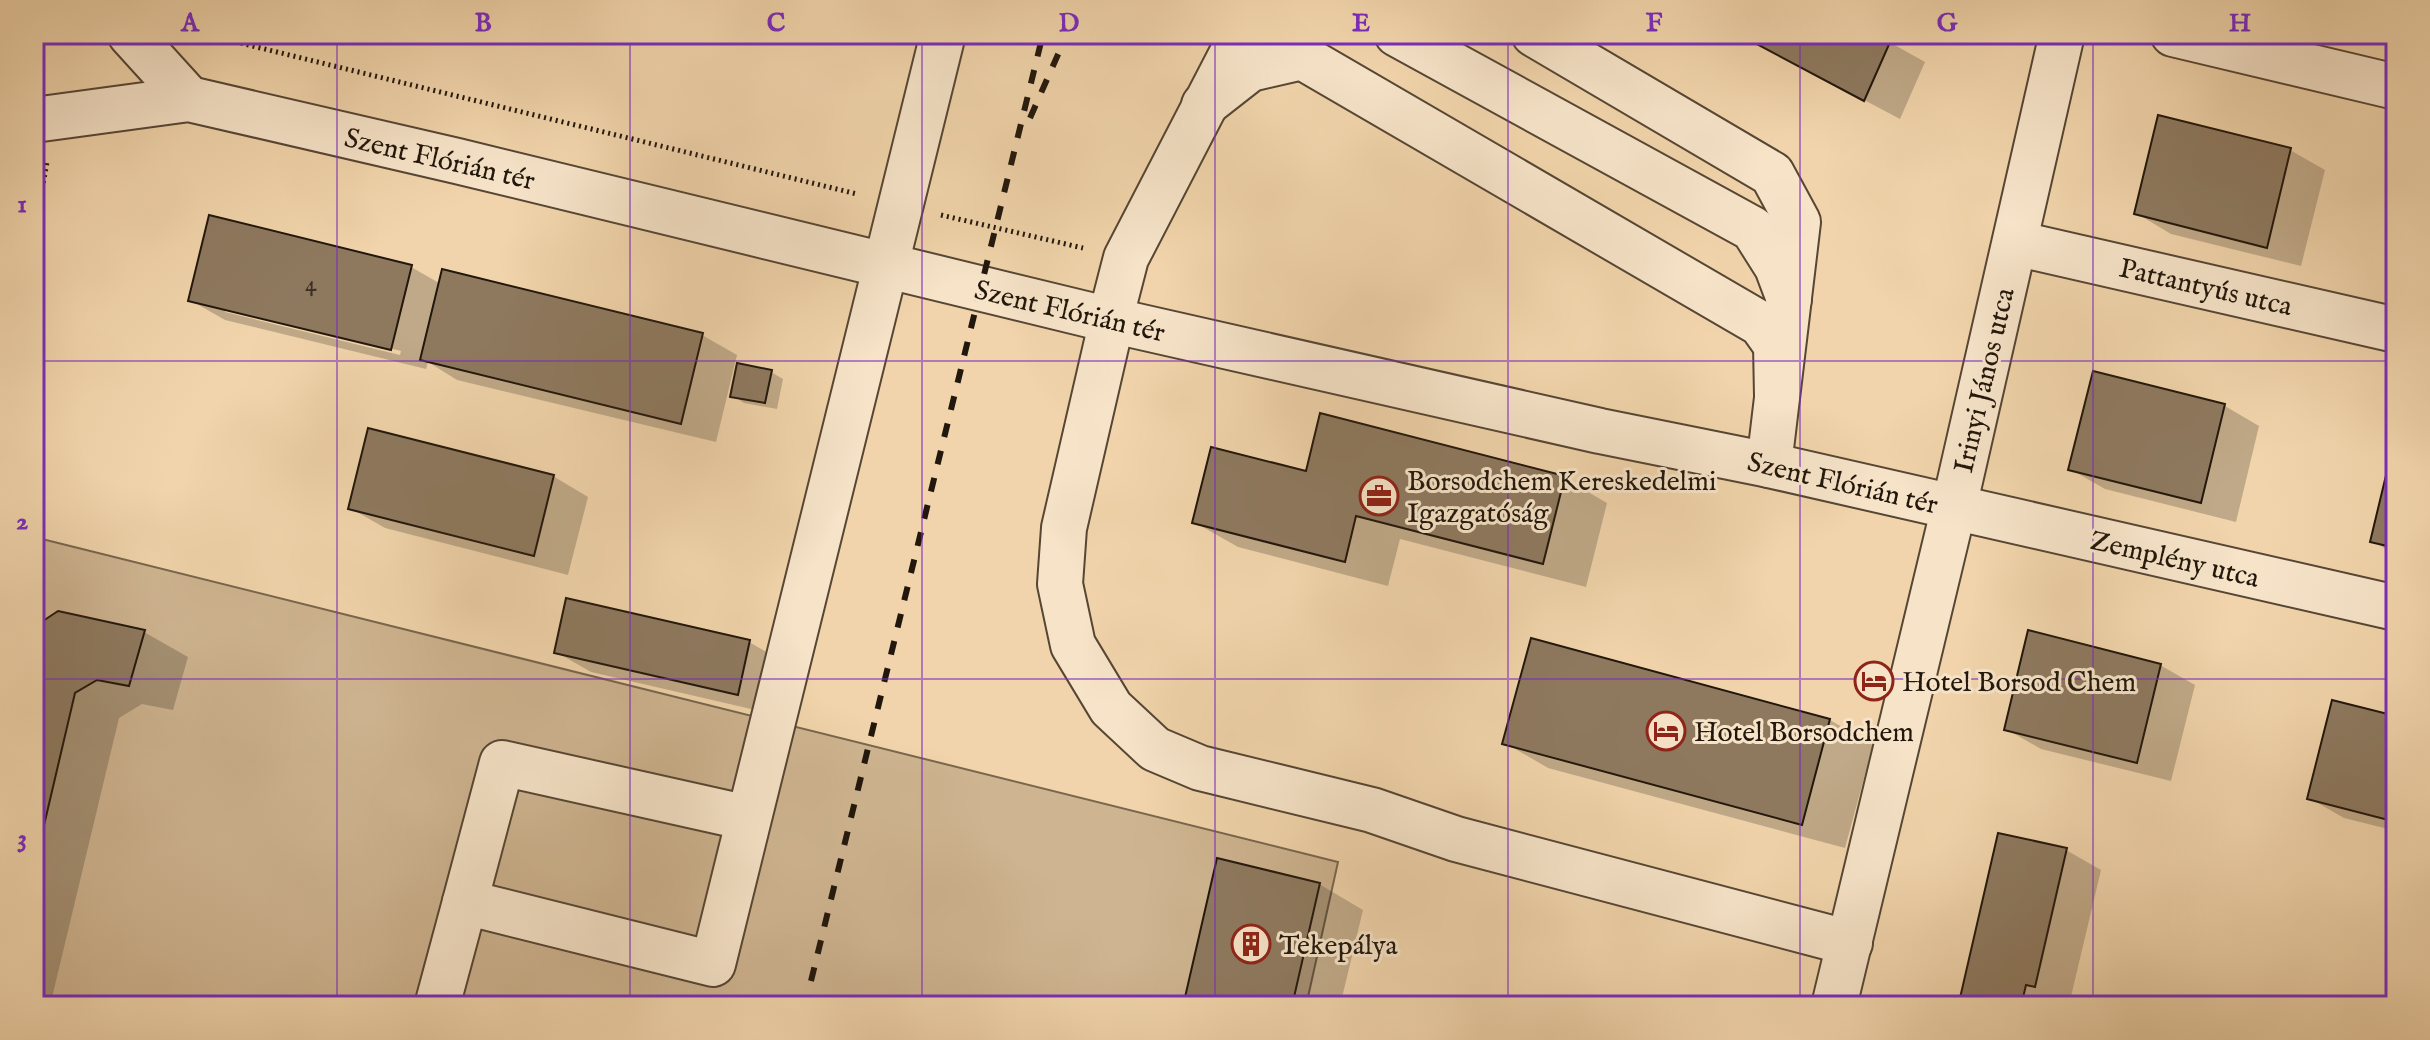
<svg xmlns="http://www.w3.org/2000/svg" width="2430" height="1040" font-family="'IM FELL English',serif">
<style>
.green{fill:#ceb490;stroke:#78664e;stroke-width:2}
.shadow{fill:#0003;fill-rule:evenodd}
.building{fill:#8e795f;stroke:#22170c;stroke-width:2}
.lines{fill:none;stroke-linecap:round;stroke-linejoin:round}
.minor-casing{stroke:#564634;stroke-width:48}
.path{stroke:#22170c;stroke-width:5;stroke-dasharray:2 4;stroke-linecap:butt}
.minor{stroke:#f6e3c8;stroke-width:44}
.rail{stroke:#22170c;stroke-width:6;stroke-dasharray:14 14;stroke-linecap:butt}
.grid{fill:none;stroke:#7b2cbf;stroke-width:2;stroke-opacity:0.55}
.labels{text-anchor:middle;stroke-width:6;stroke-linejoin:round;paint-order:stroke}
.number-label{font-size:24px;fill:#3d3021}
.street-label{font-size:28px;fill:#22170c;stroke:#f6e3c8}
.poi-label{font-size:28px;fill:#22170c;stroke:#f6e3c8;text-anchor:start}
.neatline{fill:none;stroke:#7b2cbf;stroke-width:3}
.grid-label{font-size:26px;text-anchor:middle;font-weight:bold;fill:#7b2cbf}
</style>
<rect width="100%" height="100%" fill="#f1d4ab"/>
<filter id="stains"><feTurbulence type="fractalNoise" baseFrequency=".0025" numOctaves="4"/><feColorMatrix values="0 0 0 0 .2 0 0 0 0 .09 0 0 0 0 .02 0 0 0 .5 -.17"/></filter>
<radialGradient id="worn" r=".72"><stop offset=".6" stop-color="#630" stop-opacity="0"/><stop offset="1" stop-color="#630" stop-opacity=".3"/></radialGradient>
<path class="green" d="M34,537L1338,862L1306,1006H34Z"/>
<g class="shadow">
<path d="M1739,34H1875L1925,62L1900,119Z"/>
<path d="M2290,150L2325,170L2301,266L2171,234L2136,213Z"/>
<path d="M411,267L441,284L702,335L737,355L716,442L457,380L428,362L426,369L225,320L190,300ZM225,308L401,351L400,355L225,312Z"/>
<path d="M771,372L783,379L777,409L744,403L733,396Z"/>
<path d="M2225,406L2259,426L2236,522L2105,489L2070,469Z"/>
<path d="M2396,445V555L2372,541Z"/>
<path d="M1307,474L1564,478L1607,503L1586,587L1400,539L1388,586L1238,547L1194,522Z"/>
<path d="M553,476L588,497L568,575L385,528L350,508Z"/>
<path d="M34,629L144,632L188,657L173,710L142,704L119,718L50,1006H34Z"/>
<path d="M749,642L784,662L773,714L591,672L556,652Z"/>
<path d="M2160,665L2195,685L2171,781L2041,749L2006,729Z"/>
<path d="M2396,718V831L2344,818L2309,798Z"/>
<path d="M1830,720L1873,745L1845,848L1548,768L1505,743Z"/>
<path d="M2066,850L2101,870L2069,1005L2061,1003L2060,1006H1977L1962,997Z"/>
<path d="M1319,884L1363,910L1340,1006H1185Z"/>
</g>
<g class="building">
<path d="M1738,34H1879L1891,40L1864,101Z"/>
<path d="M2158,115L2291,148L2267,248L2134,214Z"/>
<path d="M209,215L412,265L391,350L188,301Z"/>
<path d="M442,269L703,333L681,424L420,360Z"/>
<path d="M737,363L772,370L765,403L730,397Z"/>
<path d="M2093,371L2225,404L2201,503L2068,470Z"/>
<path d="M1320,413L1565,476L1543,564L1356,516L1345,562L1192,523L1211,447L1306,471Z"/>
<path d="M368,428L554,475L534,556L348,509Z"/>
<path d="M2394,442L2396,443V548L2370,542Z"/>
<path d="M566,598L750,640L738,695L554,653Z"/>
<path d="M58,611L145,630L129,686L97,680L75,693L34,868V627Z"/>
<path d="M2028,630L2161,664L2137,763L2004,730Z"/>
<path d="M1531,638L1830,719L1802,825L1502,744Z"/>
<path d="M2332,700L2396,716V822L2307,799Z"/>
<path d="M1998,833L2067,848L2035,987L2026,985L2021,1006H1992L1960,998Z"/>
<path d="M1217,858L1320,883L1292,1006H1183Z"/>
</g>
<g class="lines">
<defs>
<g id="minor">
<path d="M130,34L189,99"/>
<path d="M1397,34L1753,229L1777,267L1789,299"/>
<path d="M1534,34L1772,174L1798,222L1769,465"/>
<path d="M2173,34L2396,87"/>
<path d="M1204,105L1250,69L1302,57L1761,324L1776,345L1777,396"/>
<path d="M34,120L189,99L457,161L1106,319L1600,431L1769,465L2396,608"/>
<path d="M2015,243L2396,330"/>
<path d="M1110,320L1126,258L1242,34"/>
<path d="M1112,320L1064,528L1060,584L1073,645L1111,708L1155,749L1200,768L1372,810L1456,839L1850,943"/>
<path d="M465,902L502,763L748,818"/>
<path d="M437,1006L465,902L713,964L943,34"/>
<path d="M1834,1006L1954,507L2062,34"/>
</g>
</defs>
<use href="#minor" class="minor-casing"/>
<g class="path">
<path d="M219,34L232,41L857,194"/>
<path d="M34,36L42,77"/>
<path d="M941,215L1083,248"/>
<path d="M34,236L47,162"/>
</g>
<use href="#minor" class="minor"/>
<g class="rail">
<path d="M1030,118L1067,34"/>
<path d="M811,981L1043,34"/>
</g>
</g>
<path class="grid" d="M337,34V1006M630,34V1006M922,34V1006M1215,34V1006M1508,34V1006M1800,34V1006M2093,34V1006M34,361H2396M34,679H2396"/>
<defs>
<symbol id="office-ring" viewBox="-11 -11 22 22"><circle r="9.5" fill="#f6e3c8" stroke="#8f2418" stroke-width="1.5"/><path d="M-6-3h4V-5.5h4V-3h4V5H-6ZM-1-4.5V-3h2v-1.5ZM-6 0V1H6V0Z" fill="#8f2418"/></symbol>
<symbol id="hotel-ring" viewBox="-11 -11 22 22"><circle r="9.5" fill="#f6e3c8" stroke="#8f2418" stroke-width="1.5"/><path d="M-6-4.5h1.5V1H6V5H4.5V3h-9V5H-6ZM-4 0a1.8 1.8 0 1 1 3.6 0ZM.5 0V-2.5h3Q6-2.5 6 0Z" fill="#8f2418"/></symbol>
<symbol id="building-ring" viewBox="-11 -11 22 22"><circle r="9.5" fill="#f6e3c8" stroke="#8f2418" stroke-width="1.5"/><path d="M-4-6H4V6H1V3H-1V6H-4ZM-2.5-4.3h1.7v1.8h-1.7ZM.8-4.3h1.7v1.8H.8ZM-2.5-1h1.7V.8h-1.7ZM.8-1h1.7V.8H.8Z" fill="#8f2418"/></symbol>
</defs>
<g fill-rule="evenodd">
<use href="#office-ring" x="1357" y="474" width="44" height="44"/>
<use href="#hotel-ring" x="1852" y="659" width="44" height="44"/>
<use href="#hotel-ring" x="1644" y="709" width="44" height="44"/>
<use href="#building-ring" x="1229" y="922" width="44" height="44"/>
</g>
<g class="labels">
<g class="number-label">
<text x="311" y="291">4</text>
</g>
<g class="street-label">
<text transform="translate(440 158) rotate(13)" y="10">Szent Flórián tér</text>
<text transform="translate(2206 286) rotate(13)" y="10">Pattantyús utca</text>
<text transform="translate(1070 310) rotate(13)" y="10">Szent Flórián tér</text>
<text transform="translate(1983 380) rotate(-77)" y="10">Irinyi János utca</text>
<text transform="translate(1843 482) rotate(13)" y="10">Szent Flórián tér</text>
<text transform="translate(2175 558) rotate(13)" y="10">Zemplény utca</text>
</g>
<g class="poi-label">
<text x="1407" y="490">Borsodchem Kereskedelmi<tspan x="1407" dy="32">Igazgatóság</tspan></text>
<text x="1902" y="691">Hotel Borsod Chem</text>
<text x="1694" y="741">Hotel Borsodchem</text>
<text x="1279" y="954">Tekepálya</text>
</g>
</g>
<rect width="2430" height="1040" fill="none" stroke="#f1d4ab" stroke-width="88"/>
<rect x="44" y="44" width="2342" height="952" class="neatline"/>
<g class="grid-label">
<text x="190" y="31">A</text>
<text x="483" y="31">B</text>
<text x="776" y="31">C</text>
<text x="1069" y="31">D</text>
<text x="1361" y="31">E</text>
<text x="1654" y="31">F</text>
<text x="1947" y="31">G</text>
<text x="2240" y="31">H</text>
<text x="22" y="212">1</text>
<text x="22" y="529">2</text>
<text x="22" y="846">3</text>
</g>
<rect width="100%" height="100%" filter="url(#stains)"/>
<rect width="100%" height="100%" fill="url(#worn)"/>
</svg>
